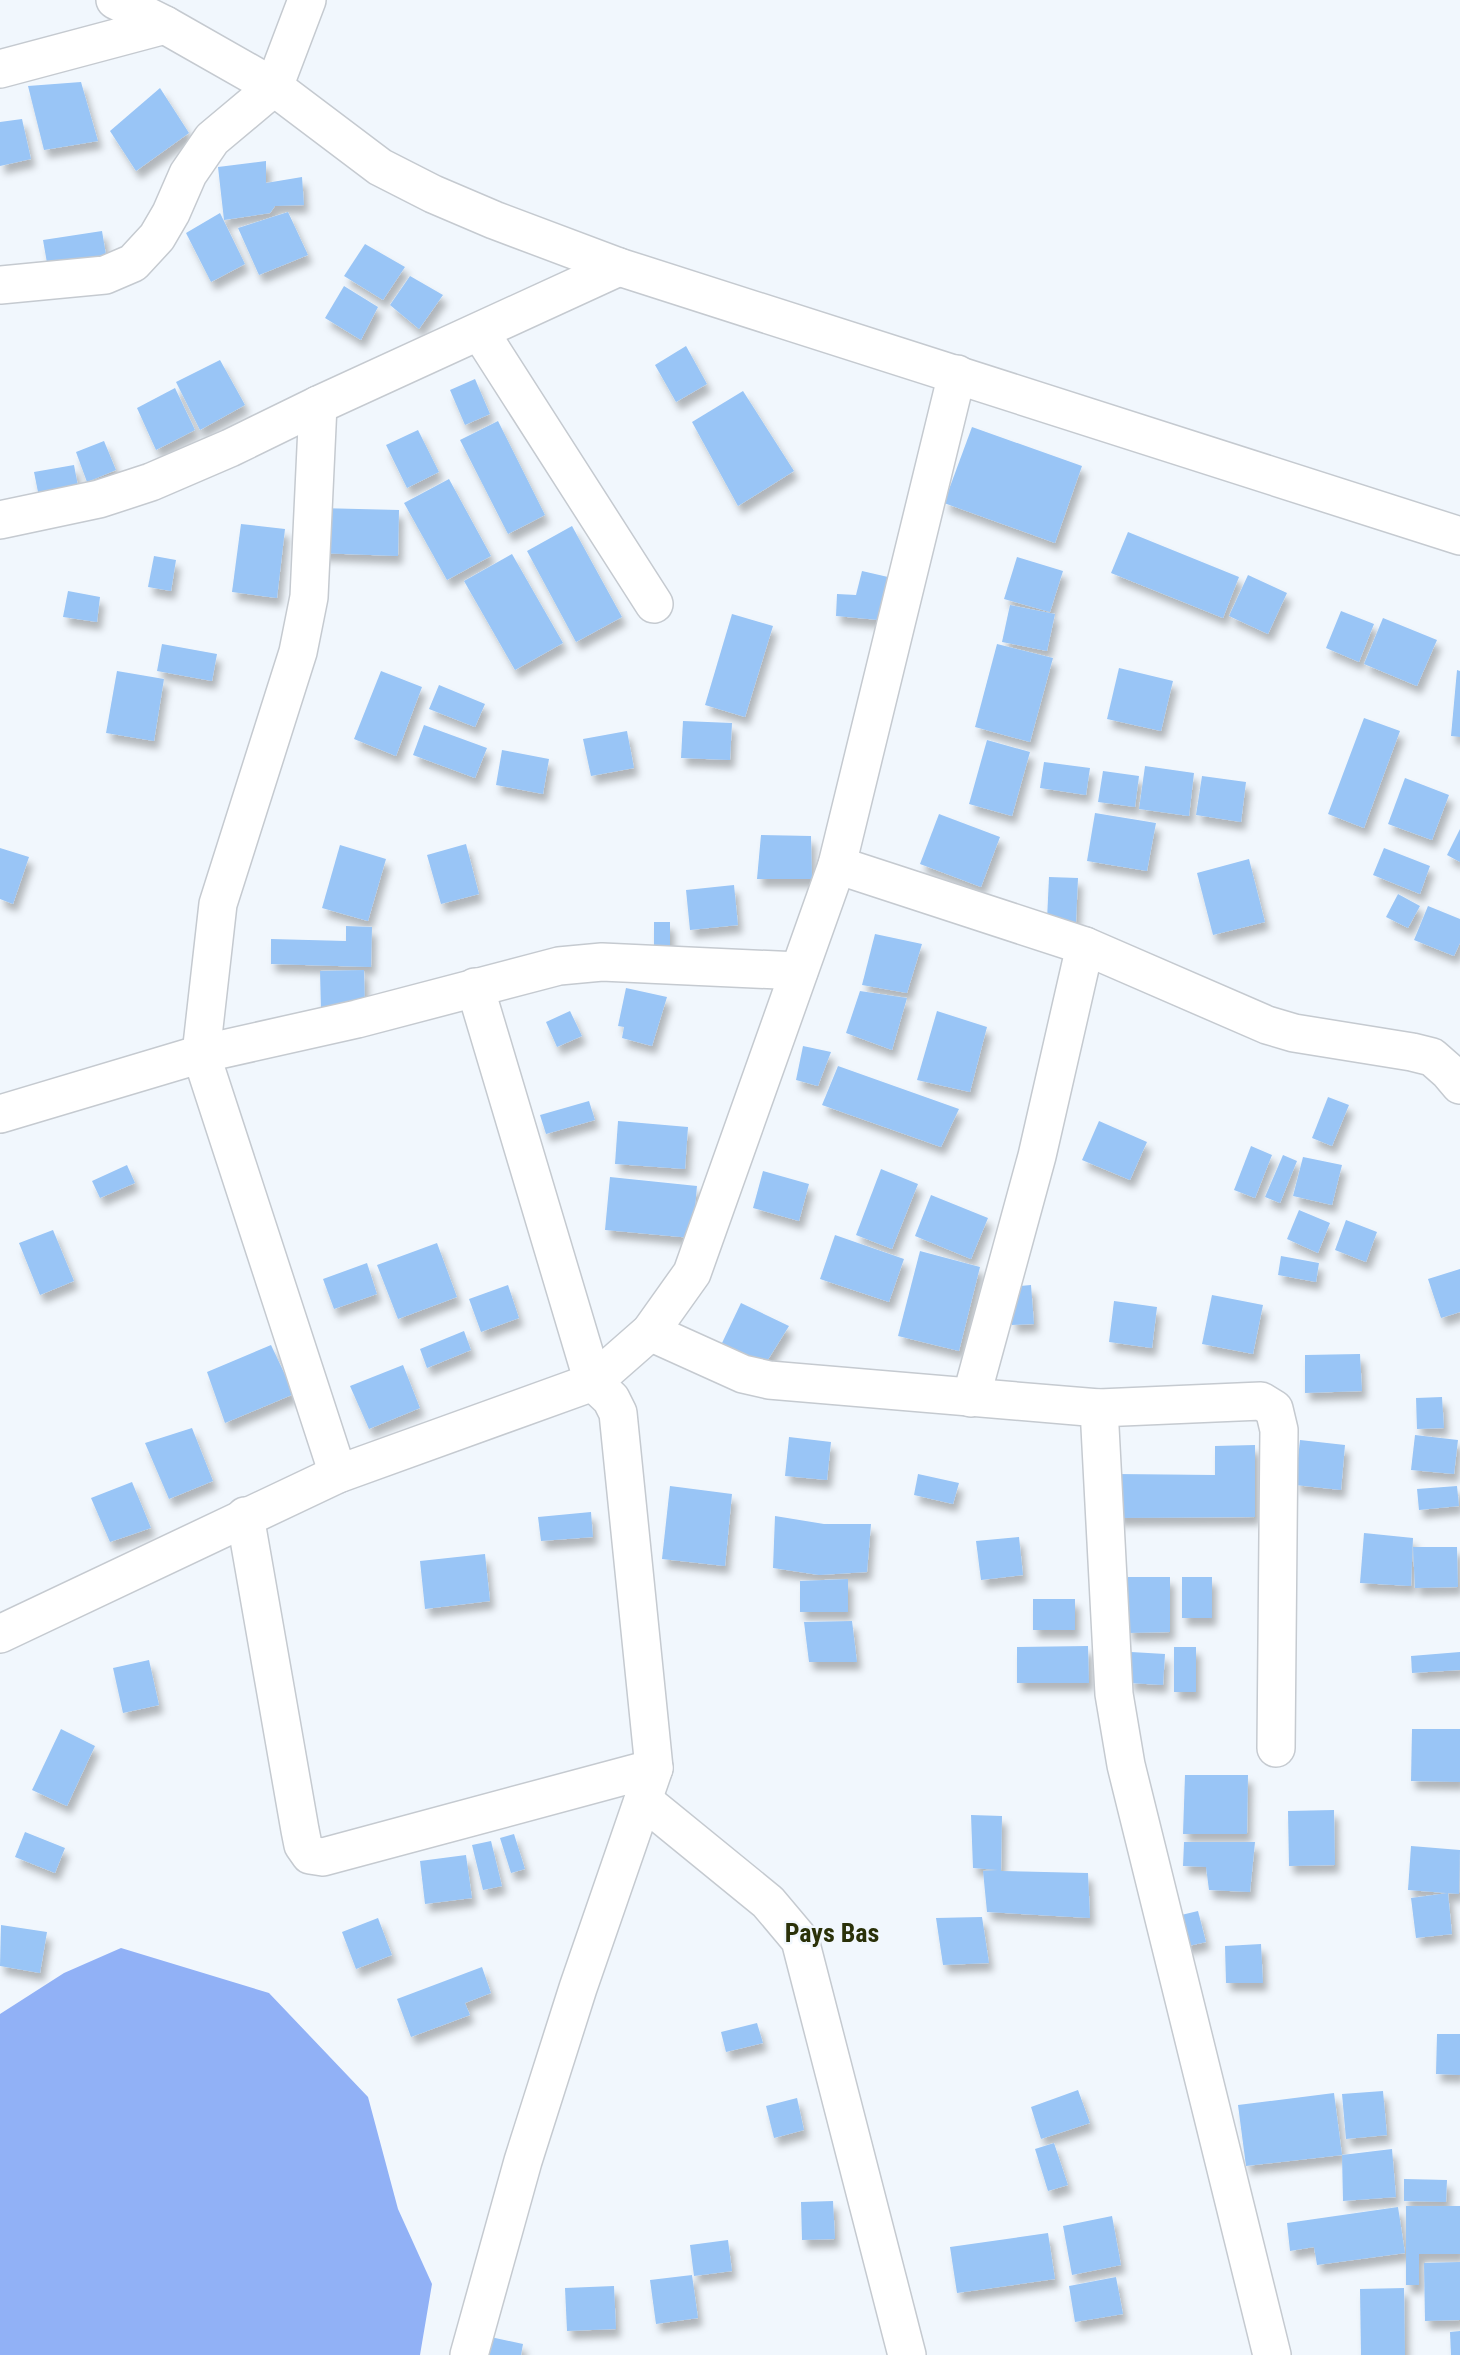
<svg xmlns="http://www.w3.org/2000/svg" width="1460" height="2355" font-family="'Roboto Condensed',sans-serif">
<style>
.water{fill:#91b1f6}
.building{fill:#99c5f6;filter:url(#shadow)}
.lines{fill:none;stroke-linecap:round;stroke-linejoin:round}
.minor-casing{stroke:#c5cad0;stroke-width:40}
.minor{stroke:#fff;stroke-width:37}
.labels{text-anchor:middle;stroke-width:5;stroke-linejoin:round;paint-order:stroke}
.district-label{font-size:26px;font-weight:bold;fill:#2a3109;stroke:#f1f7fd}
</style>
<defs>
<filter id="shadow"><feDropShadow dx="4.5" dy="8" stdDeviation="3.5" flood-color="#0004"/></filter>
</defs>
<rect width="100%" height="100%" fill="#f1f7fd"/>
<path class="water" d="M121,1948L269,1993L368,2097L398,2209L432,2284L420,2355H0V2014L64,1973Z"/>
<g class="building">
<path d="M81,82L98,141L44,150L28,86Z"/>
<path d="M160,88L189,133L136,171L110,131Z"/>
<path d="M22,119L31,159L0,166V122Z"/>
<path d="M266,161V183L302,177L304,205L275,206L270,213L224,220L218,167Z"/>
<path d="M288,212L308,255L259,275L238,228Z"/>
<path d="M220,213L245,264L211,282L186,233Z"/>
<path d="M102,231L106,255L47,263L43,240Z"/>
<path d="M365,244L405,267L383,300L344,276Z"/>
<path d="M410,276L443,295L419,329L390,305Z"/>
<path d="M344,286L378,307L361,340L325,318Z"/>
<path d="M686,346L707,384L676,402L655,365Z"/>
<path d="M220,360L245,405L200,430L176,382Z"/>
<path d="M475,379L490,414L465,425L450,390Z"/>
<path d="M175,388L195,430L156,450L137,408Z"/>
<path d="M743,391L794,471L738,506L692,422Z"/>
<path d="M498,421L545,515L508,534L460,440Z"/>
<path d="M972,427L1082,466L1055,543L944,503Z"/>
<path d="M418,430L439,472L407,488L386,445Z"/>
<path d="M104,441L116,470L87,482L76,452Z"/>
<path d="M74,465L78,486L38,492L34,472Z"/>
<path d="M449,479L491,556L447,580L404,503Z"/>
<path d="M318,508L399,510L398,556L317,553Z"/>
<path d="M241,524L285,529L277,598L232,592Z"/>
<path d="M572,526L622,617L576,642L527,551Z"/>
<path d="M1128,532L1239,577L1223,618L1111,573Z"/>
<path d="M512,554L563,643L515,670L464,581Z"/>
<path d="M154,556L176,560L171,591L148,587Z"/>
<path d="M1017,557L1063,571L1050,612L1004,599Z"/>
<path d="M862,571L888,577L879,620L836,616L837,594L856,595Z"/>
<path d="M1248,575L1287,593L1268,634L1229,616Z"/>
<path d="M68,591L100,597L97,622L63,617Z"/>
<path d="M1010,605L1055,614L1047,651L1002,642Z"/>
<path d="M1341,611L1374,624L1359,662L1326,648Z"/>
<path d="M732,614L773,626L745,717L705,705Z"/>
<path d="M1383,618L1437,640L1417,686L1364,664Z"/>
<path d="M162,644L217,654L212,681L157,671Z"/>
<path d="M997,644L1053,658L1030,742L975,727Z"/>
<path d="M1119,668L1173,681L1161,731L1107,719Z"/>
<path d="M1457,670L1460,671V737L1451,736Z"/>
<path d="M117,671L164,679L154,741L106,733Z"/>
<path d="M381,671L422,687L396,756L354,739Z"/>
<path d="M439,685L485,704L475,727L429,709Z"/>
<path d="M1364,718L1400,731L1364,828L1328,814Z"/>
<path d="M683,721L732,723L730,760L681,758Z"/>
<path d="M424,725L487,748L475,778L413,755Z"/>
<path d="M627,731L634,768L591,776L583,739Z"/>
<path d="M987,740L1030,752L1012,816L969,804Z"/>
<path d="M502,750L549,759L543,794L496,785Z"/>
<path d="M1044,762L1090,768L1086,795L1040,788Z"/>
<path d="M1145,766L1194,773L1189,816L1139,809Z"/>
<path d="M1103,771L1139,776L1135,807L1098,802Z"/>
<path d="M1202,776L1246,782L1241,822L1196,815Z"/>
<path d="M1405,778L1449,795L1432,840L1388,824Z"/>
<path d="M1095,813L1156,823L1147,871L1087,861Z"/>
<path d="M939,814L1000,837L981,887L920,864Z"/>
<path d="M1460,829V862L1447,855Z"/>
<path d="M761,835L811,836L812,879H757Z"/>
<path d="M466,844L479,894L441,904L427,855Z"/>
<path d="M340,845L386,859L368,921L322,908Z"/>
<path d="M0,848L29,857L13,904L0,899Z"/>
<path d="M1384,848L1430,866L1420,894L1373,875Z"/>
<path d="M1249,859L1265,922L1213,935L1197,873Z"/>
<path d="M1049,877L1078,878L1076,922L1047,920Z"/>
<path d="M734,885L738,925L690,930L686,890Z"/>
<path d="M1398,894L1420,906L1408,928L1386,917Z"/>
<path d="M1428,906L1460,919V943L1454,956L1414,940Z"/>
<rect x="654" y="922" width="16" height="31"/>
<path d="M346,926L372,927L371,967L271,964V939L346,941Z"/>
<path d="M875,934L922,944L907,993L862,985Z"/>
<path d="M364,970L365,1009L321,1010L320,971Z"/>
<path d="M626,988L667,997L652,1046L622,1038L624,1027L618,1026Z"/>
<path d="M860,991L907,998L892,1050L846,1033Z"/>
<path d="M570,1011L582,1036L557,1047L546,1022Z"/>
<path d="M937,1011L987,1027L970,1092L917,1080Z"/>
<path d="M803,1046L831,1052L818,1086L796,1080Z"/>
<path d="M838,1066L959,1109L941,1147L822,1105Z"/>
<path d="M1328,1097L1349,1105L1332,1146L1312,1138Z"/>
<path d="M589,1101L595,1120L546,1134L540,1115Z"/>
<path d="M618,1121L688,1127L685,1169L615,1164Z"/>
<path d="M1099,1121L1147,1142L1130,1180L1082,1160Z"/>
<path d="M1251,1146L1272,1155L1255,1198L1234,1190Z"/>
<path d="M1283,1155L1297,1161L1280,1203L1265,1197Z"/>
<path d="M1303,1157L1342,1165L1332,1205L1293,1196Z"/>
<path d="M127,1165L135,1183L100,1198L92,1181Z"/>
<path d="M881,1169L918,1184L892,1249L856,1235Z"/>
<path d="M763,1171L809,1184L799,1221L753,1208Z"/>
<path d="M610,1177L697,1186L692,1238L605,1230Z"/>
<path d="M931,1195L988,1218L971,1259L915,1236Z"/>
<path d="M1299,1210L1330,1223L1318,1253L1287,1239Z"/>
<path d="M1346,1220L1377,1232L1366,1262L1335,1250Z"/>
<path d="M53,1230L74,1281L40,1295L19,1243Z"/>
<path d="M835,1235L904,1259L889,1302L820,1279Z"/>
<path d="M437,1243L457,1297L398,1319L377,1265Z"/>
<path d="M920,1251L980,1267L959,1351L898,1336Z"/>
<path d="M1281,1256L1319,1263L1316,1282L1278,1275Z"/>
<path d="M367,1263L377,1294L334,1309L323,1279Z"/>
<path d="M1460,1269V1312L1441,1318L1428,1279Z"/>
<path d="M508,1285L519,1318L481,1332L469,1299Z"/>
<path d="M1031,1285L1034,1324L1012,1325L1009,1287Z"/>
<path d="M1212,1295L1263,1305L1253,1354L1202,1344Z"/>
<path d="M1114,1301L1157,1307L1152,1348L1109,1342Z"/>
<path d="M741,1303L789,1326L764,1366L722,1343Z"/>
<path d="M464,1331L471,1350L427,1368L420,1349Z"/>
<path d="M271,1345L294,1394L225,1423L207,1372Z"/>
<path d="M1360,1354L1362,1391L1305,1393V1355Z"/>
<path d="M403,1365L420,1408L369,1429L350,1386Z"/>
<path d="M1442,1397L1444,1428L1417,1429L1416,1398Z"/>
<path d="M192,1428L213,1481L169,1499L145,1443Z"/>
<path d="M1415,1435L1458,1440L1454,1474L1411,1470Z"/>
<path d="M789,1437L831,1442L827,1480L785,1476Z"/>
<path d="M1300,1440L1345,1445L1341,1490L1295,1485Z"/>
<path d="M1255,1445V1517L1116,1518V1474L1215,1475V1446Z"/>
<path d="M918,1474L959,1483L953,1504L914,1495Z"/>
<path d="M132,1482L151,1528L110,1542L91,1498Z"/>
<path d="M670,1486L732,1494L725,1566L662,1559Z"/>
<path d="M1457,1486L1459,1506L1419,1510L1417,1489Z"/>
<path d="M591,1512L593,1537L541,1541L538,1517Z"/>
<path d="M775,1516L824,1524H871L867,1572L819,1575L773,1568Z"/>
<path d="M1364,1533L1413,1538L1411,1586L1360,1583Z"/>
<path d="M1019,1537L1023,1575L981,1580L976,1541Z"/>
<path d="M1413,1547H1457L1458,1587L1415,1588Z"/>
<path d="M485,1554L490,1601L425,1609L420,1561Z"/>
<path d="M1128,1577H1170V1632L1128,1633Z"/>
<rect x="1182" y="1577" width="30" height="41"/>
<path d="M848,1579V1612H800V1581Z"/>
<rect x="1033" y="1599" width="42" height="31"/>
<path d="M852,1621L857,1662H809L804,1622Z"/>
<path d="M1088,1646L1089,1683H1017V1647Z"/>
<rect x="1174" y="1647" width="22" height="45"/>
<path d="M1131,1652L1165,1654L1163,1685L1129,1683Z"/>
<path d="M1460,1652V1670L1412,1673L1411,1656Z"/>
<path d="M149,1660L159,1705L123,1713L113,1668Z"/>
<path d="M61,1729L95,1746L67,1806L32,1790Z"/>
<path d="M1412,1729H1460V1782L1411,1781Z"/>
<path d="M1185,1775H1248L1247,1834H1183Z"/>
<path d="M1334,1810L1335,1865L1289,1866L1288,1811Z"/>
<path d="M971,1815L1002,1816L1001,1871L1088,1873L1090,1918L987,1912L983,1871L998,1870L973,1868Z"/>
<path d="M25,1832L65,1848L55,1873L15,1857Z"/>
<path d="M514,1834L525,1869L511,1873L500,1838Z"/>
<path d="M491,1841L502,1886L483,1890L472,1845Z"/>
<path d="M1184,1842H1255L1250,1892L1209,1890L1206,1867L1183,1866Z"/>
<path d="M1411,1846L1460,1850L1459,1894L1408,1890Z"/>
<path d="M466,1855L472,1898L425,1904L420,1861Z"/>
<path d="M1448,1893L1452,1934L1416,1938L1411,1898Z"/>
<path d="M1198,1911L1206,1942L1184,1947L1177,1916Z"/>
<path d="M982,1917L989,1963L943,1965L936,1918Z"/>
<path d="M378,1918L392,1955L356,1969L342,1932Z"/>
<path d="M1,1925L47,1932L40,1973L0,1966Z"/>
<path d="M1261,1944L1263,1983H1226L1225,1946Z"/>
<path d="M482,1967L491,1993L465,2003L470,2015L411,2037L397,1999Z"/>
<path d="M757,2023L763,2043L726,2052L721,2032Z"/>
<path d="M1437,2034H1460V2075L1436,2074Z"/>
<path d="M1078,2090L1090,2123L1041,2139L1031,2107Z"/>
<path d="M1383,2091L1387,2135L1346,2139L1342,2094Z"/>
<path d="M1334,2093L1342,2155L1246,2166L1238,2105Z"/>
<path d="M797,2098L804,2130L774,2138L766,2106Z"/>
<path d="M1054,2143L1068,2185L1048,2191L1035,2149Z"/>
<path d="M1392,2149L1396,2197L1343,2201L1342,2155Z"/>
<path d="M1404,2179L1447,2180L1446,2202L1404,2201Z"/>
<path d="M833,2201L835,2239L802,2240L801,2202Z"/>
<path d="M1406,2206H1460V2254H1419V2285H1406Z"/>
<path d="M1398,2207L1405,2253L1317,2265L1314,2247L1290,2251L1287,2223Z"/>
<path d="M1112,2216L1121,2265L1072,2275L1063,2226Z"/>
<path d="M1048,2233L1055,2279L957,2293L950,2247Z"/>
<path d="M728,2240L732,2271L694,2276L690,2245Z"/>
<path d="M1460,2262V2320L1425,2321L1424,2263Z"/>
<path d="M692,2275L698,2318L656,2324L650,2280Z"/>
<path d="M1116,2277L1123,2314L1075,2322L1069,2286Z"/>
<path d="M614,2286L616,2329L567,2331L565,2288Z"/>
<path d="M1404,2288L1405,2355H1361L1360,2289Z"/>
<path d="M1460,2331V2355H1451L1450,2332Z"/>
<path d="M486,2336L523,2344L521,2355H482Z"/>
</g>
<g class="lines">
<defs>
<g id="minor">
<path d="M115,0L165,25L274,87L380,167L433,194L494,220L619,267L1460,536"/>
<path d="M0,69L165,25"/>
<path d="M0,285L105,275L133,263L157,237L171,213L188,174L212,139L274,87L307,0"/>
<path d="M480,332L654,604"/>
<path d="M318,405L309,597L298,652L218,904L201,1054L338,1474"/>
<path d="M0,520L99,499L151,482L230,448L318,405L619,267"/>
<path d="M837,865L1085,946L1267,1025L1294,1033L1412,1052L1432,1057L1449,1072L1460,1085"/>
<path d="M0,1114L201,1054L357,1019L559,966L602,962L799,971"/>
<path d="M650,1332L743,1374L769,1380L1099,1408L1261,1401L1274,1409L1279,1430L1276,1748"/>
<path d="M971,1398L1037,1156L1085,946"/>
<path d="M1099,1408L1114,1694L1126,1765L1272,2355"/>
<path d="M245,1516L300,1830L303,1845L310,1855L323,1857L654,1768"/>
<path d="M0,1634L338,1474L593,1382L650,1332L692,1273L837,865L957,374"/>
<path d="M643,1800L768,1902L800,1940L907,2355"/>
<path d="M469,2355L523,2161L578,1988L654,1768L618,1413L611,1399L593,1382L475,987"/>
</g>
</defs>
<use href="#minor" class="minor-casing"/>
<use href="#minor" class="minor"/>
</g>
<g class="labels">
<g class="district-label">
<text x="832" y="1942">Pays Bas</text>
</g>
</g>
</svg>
